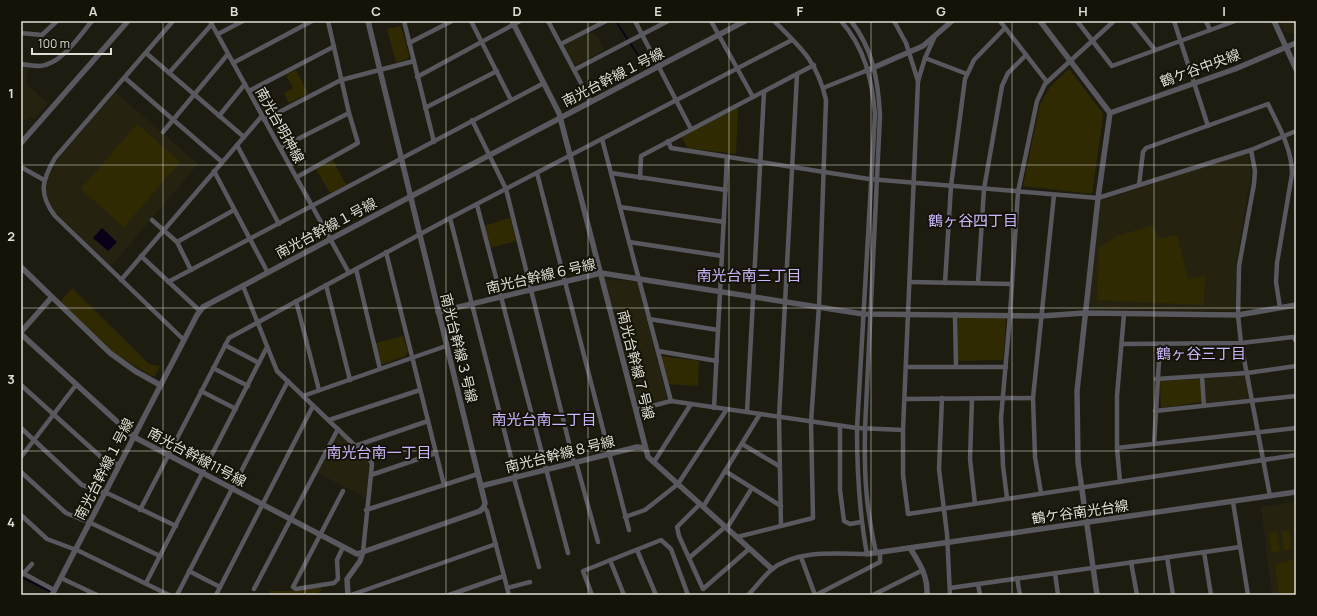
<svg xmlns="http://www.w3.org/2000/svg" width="1317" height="616" font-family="Manrope,'Noto Sans JP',sans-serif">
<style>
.built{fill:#25220f}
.green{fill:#302a03}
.water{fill:#080019}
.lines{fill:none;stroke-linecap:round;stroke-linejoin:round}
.stream{stroke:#080019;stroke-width:1.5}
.minor{stroke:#59585e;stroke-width:4.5}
.tertiary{stroke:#59585e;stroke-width:5.5}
.grid{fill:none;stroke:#dfded6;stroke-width:1;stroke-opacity:0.55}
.labels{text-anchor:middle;stroke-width:4;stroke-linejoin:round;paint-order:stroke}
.street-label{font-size:14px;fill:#dfded6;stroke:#151307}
.neighbourhood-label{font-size:15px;fill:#ccb8ff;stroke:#151307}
.neatline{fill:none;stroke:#dfded6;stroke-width:1.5}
.grid-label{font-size:13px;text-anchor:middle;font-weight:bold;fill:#dfded6}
</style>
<rect width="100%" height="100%" fill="#1e1c10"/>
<g class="built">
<path d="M1279,21H1296V32L1294,34L1285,32Z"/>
<path d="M590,32L596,35L604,50L576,65L571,62L564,48L565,44Z"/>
<path d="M21,65L29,67L26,84L48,103L35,119L32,117L21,123Z"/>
<path d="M115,92L198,164L111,266L52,209L47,199L46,188L48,177L59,158Z"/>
<path d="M1244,153L1248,155L1251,173L1237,258L1235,282L1236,308L1233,311L1090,310L1087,306L1098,202Z"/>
<path d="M606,279L637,282L638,284L667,397L666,399L639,406L637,404L605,280Z"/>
<path d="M1243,375L1245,377L1248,396L1246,399L1206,403L1204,379Z"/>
<path d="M341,435L368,461L369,467L366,498L318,473L337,437Z"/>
<path d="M1296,501V595H1272L1261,507Z"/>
</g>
<g class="green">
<path d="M401,26L409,55L408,59L396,62L387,29Z"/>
<path d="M1069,69L1102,112L1103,117L1092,194L1023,186L1040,104L1050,87Z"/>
<path d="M296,70L308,93L289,103L284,93L293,88L286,75Z"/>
<path d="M738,107L736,154L687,148L682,136Z"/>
<path d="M137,124L180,162L124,227L81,189Z"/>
<path d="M333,160L346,185L330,193L316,169Z"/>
<path d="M510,218L516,241L490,248L483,226Z"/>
<path d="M1154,225L1158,239L1177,235L1188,279L1205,276L1204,305L1097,300L1099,248L1117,236Z"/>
<path d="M72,288L149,364L160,366L154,377L115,354L65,307L61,301Z"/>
<path d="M958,316L1006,318L1003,360L958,361Z"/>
<path d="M403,336L408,352L405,356L383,364L380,363L375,343Z"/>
<path d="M660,356L699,361L698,386L668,384Z"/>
<path d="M1201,379L1202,402L1161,408L1160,381Z"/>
<path d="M1289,530L1292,549L1284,550L1281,532Z"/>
<path d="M1277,532L1280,551L1272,552L1269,534Z"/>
<path d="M1296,559V595H1279L1275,564Z"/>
<path d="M320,586L321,590L315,595H270V591H290Z"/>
</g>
<path class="water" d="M102,228L117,242L108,251L93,238Z"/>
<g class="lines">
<g class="stream">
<path d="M616,21L628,40"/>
<path d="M630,43L645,66"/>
<path d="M21,577L51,592"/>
</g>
<g class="minor">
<path d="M173,21L55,158C42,180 38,194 55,216L184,340"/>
<path d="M210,21L349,273"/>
<path d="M404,21L434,142"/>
<path d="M471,21L511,100"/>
<path d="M548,21L591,102"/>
<path d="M635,21L691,129"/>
<path d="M711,21L753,97"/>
<path d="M851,21C873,49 878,80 880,115L865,429C864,475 866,508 876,553"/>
<path d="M894,21L906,43L918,81L903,430V475L908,514L1296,455"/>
<path d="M1000,21L1047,82"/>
<path d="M1077,21L1112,66L1235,21"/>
<path d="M1132,21L1155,50"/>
<path d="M1174,21L1208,126"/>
<path d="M1206,21L1210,30"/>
<path d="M21,33L42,35L57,21"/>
<path d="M218,34L243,21"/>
<path d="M409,43L452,21"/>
<path d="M561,44L606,21"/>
<path d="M146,53L244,137"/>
<path d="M925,58L967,74"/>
<path d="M233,63L312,21"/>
<path d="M21,64C27,65 34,66 40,66C62,64 79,36 92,21"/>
<path d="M574,70L668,21"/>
<path d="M169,73L212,24"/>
<path d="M417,77L520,21"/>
<path d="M125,78L222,162"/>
<path d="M918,81L925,58L935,36"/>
<path d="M823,88L868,70"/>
<path d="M249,91L333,47"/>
<path d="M425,108L497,71"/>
<path d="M219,116L245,84"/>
<path d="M264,120L341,80L414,61"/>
<path d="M472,120L506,189L574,463"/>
<path d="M163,132L228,54"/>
<path d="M602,139L671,401"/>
<path d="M668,141L671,148L869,179L1098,198L1251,150L1296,131"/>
<path d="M237,145L279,224"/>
<path d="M280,148L349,113"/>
<path d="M1251,150L1255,171L1254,184L1239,266L1238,315L1241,343L1270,496"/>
<path d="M21,167L44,180"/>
<path d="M214,171L268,273"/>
<path d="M537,173L629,530"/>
<path d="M611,173L726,190"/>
<path d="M297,177L358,143L349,113L328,21"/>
<path d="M640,178L641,156L814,65"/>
<path d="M1139,185L1143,152L1146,148L1268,104C1279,127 1292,149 1292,174L1277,263L1276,282L1280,308"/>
<path d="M477,205L568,553"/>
<path d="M620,207L724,222"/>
<path d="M450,218L516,477"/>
<path d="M152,220L177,242L191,270"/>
<path d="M177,242L234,210"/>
<path d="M629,242L722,256"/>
<path d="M386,252L444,485"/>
<path d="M141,256L200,311"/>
<path d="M356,269L380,369"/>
<path d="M121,280L262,116"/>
<path d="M168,282L544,83"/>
<path d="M910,282L1012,284"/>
<path d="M978,282L984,189L1002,86L1008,73L1026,55"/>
<path d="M945,283L951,186L965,79L974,60L1005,28"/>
<path d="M326,285L350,380"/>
<path d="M243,286L277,371L370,460L372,464L363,552"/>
<path d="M296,301L319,390"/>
<path d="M955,314L956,367"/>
<path d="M649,319L718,330"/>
<path d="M1122,344L1241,343L1293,337L1296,341"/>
<path d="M225,345L259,363"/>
<path d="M658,351L717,361"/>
<path d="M907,367H1006"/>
<path d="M213,368L248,386"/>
<path d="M1202,376L1204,406"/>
<path d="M1156,379L1247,373L1296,366"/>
<path d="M21,385L101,457L119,465"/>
<path d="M201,391L236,409"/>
<path d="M303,396L446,346"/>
<path d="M942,398L939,469L947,534L950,595"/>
<path d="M905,399L1033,398"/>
<path d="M972,399L970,459L975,504"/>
<path d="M714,408L727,157"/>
<path d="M636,410L671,401L857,428L903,430"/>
<path d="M1155,411L1296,396"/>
<path d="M747,412L764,92"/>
<path d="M329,420L420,390"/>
<path d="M840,426V490L844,521L850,524L861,522"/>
<path d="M21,428L82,485L109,494L176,526"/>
<path d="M742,444L779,466"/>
<path d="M1154,444L1160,345"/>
<path d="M355,446L428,421"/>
<path d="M1117,448L1296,428"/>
<path d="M21,457L76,385"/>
<path d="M576,462L598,542"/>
<path d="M654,462L691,404"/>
<path d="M725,471L781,506"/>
<path d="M21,472L66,513L93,524L160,556"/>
<path d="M371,475L436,453"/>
<path d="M514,478L539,567"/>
<path d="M1120,482L1117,448V396L1124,314"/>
<path d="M343,491L293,587L296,589L334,583L338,579L337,560L343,547"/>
<path d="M1041,493L1035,457L1033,398L1054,195"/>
<path d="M1007,498L1003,466L1001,418L1010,315L1018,192L1037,101L1045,84L1114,21"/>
<path d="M1233,502L1248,595"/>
<path d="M700,504L677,527L679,536L703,589L749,549"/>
<path d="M484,507L487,511L509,595"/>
<path d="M703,507L760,414"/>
<path d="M140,510L229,338L450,218L792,40"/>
<path d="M366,510L478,474"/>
<path d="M21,515L47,539L79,551L169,595"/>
<path d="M625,517L645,510L678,484L727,409"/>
<path d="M781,526L779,417L797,75"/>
<path d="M727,528L752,488"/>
<path d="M737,537L813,518L811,422L819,306L826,100C817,61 801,48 774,21"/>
<path d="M637,550L656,595"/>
<path d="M1204,552L1211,595"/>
<path d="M801,557L815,595"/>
<path d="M1167,557L1173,595"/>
<path d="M689,558L725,527"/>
<path d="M610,560L624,595"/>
<path d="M1131,562L1137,595"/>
<path d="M189,571L220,587"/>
<path d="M21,572L54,590"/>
<path d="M1055,573L1058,595"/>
<path d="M23,574L32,564"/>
<path d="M61,578L97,595"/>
<path d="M1017,578L1020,595"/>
<path d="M146,583L267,347"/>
<path d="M978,584L980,595"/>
<path d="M507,588L530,582"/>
<path d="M950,588L1240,547"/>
<path d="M254,589L338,429"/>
<path d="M177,595L288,381"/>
<path d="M216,595L313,406"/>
<path d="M351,595L496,544"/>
<path d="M449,595L504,576"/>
<path d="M592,595L583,571L661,540L671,549L688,595"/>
<path d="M748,595C756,587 763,577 771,570C796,549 836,554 867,554C859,512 857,471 857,428L875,114C872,80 865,48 841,21"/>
<path d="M816,595L880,562V552"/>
<path d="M873,595L923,570"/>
</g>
<g class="tertiary">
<path d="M512,21L559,113L648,457L772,569"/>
<path d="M1040,21L1110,113L1098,198L1077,391L1078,462L1097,595"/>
<path d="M1274,21L1296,69"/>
<path d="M868,70L923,46L952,21"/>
<path d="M1110,113L1235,69L1296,43"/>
<path d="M21,143L128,21"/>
<path d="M21,267L110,353L135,371L160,385"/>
<path d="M438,312L601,273L863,314L1042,316L1084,313L1238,315L1296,305"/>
<path d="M21,332L51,298"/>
<path d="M21,334L134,437L357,554L480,511L484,507L485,503L368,21"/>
<path d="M481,486L637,447L645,448"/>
<path d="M910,548C920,564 928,576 927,595"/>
<path d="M867,554L1296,492"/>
<path d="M52,595L197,315L203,307L404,200L745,21"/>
<path d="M348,595L347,579L360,561L363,552"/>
</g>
</g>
<path class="grid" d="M163,21V595M305,21V595M446,21V595M588,21V595M729,21V595M871,21V595M1012,21V595M1154,21V595M21,165H1296M21,308H1296M21,451H1296"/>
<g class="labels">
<g class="street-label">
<text transform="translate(1200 68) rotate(-20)" y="5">鶴ケ谷中央線</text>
<text transform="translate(613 77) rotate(-27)" y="5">南光台幹線１号線</text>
<text transform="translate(280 125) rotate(61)" y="5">南光台明神線</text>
<text transform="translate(326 228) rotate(-28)" y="5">南光台幹線１号線</text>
<text transform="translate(541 276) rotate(-13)" y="5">南光台幹線６号線</text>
<text transform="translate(459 348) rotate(76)" y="5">南光台幹線３号線</text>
<text transform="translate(636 365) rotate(76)" y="5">南光台幹線７号線</text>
<text transform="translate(560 454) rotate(-14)" y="5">南光台幹線８号線</text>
<text transform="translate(197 457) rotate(28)" y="5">南光台幹線11号線</text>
<text transform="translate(104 469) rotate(-63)" y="5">南光台幹線１号線</text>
<text transform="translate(1080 512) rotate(-8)" y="5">鶴ケ谷南光台線</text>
</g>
<g class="neighbourhood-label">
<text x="973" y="226">鶴ヶ谷四丁目</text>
<text x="749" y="281">南光台南三丁目</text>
<text x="1201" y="359">鶴ヶ谷三丁目</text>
<text x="544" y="425">南光台南二丁目</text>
<text x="379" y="458">南光台南一丁目</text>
</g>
</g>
<rect width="1317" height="616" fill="none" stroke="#151307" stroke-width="44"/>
<path d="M32 48v6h79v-6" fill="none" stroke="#dfded6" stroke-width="2"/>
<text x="38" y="48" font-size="12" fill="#dfded6" stroke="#151307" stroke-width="3" paint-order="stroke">100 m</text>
<rect x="22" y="22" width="1273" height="572" class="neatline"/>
<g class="grid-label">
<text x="93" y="16">A</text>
<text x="234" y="16">B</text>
<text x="376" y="16">C</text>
<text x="517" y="16">D</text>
<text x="658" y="16">E</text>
<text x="800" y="16">F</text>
<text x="941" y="16">G</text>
<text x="1083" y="16">H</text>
<text x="1224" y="16">I</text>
<text x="11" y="98">1</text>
<text x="11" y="241">2</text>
<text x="11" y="384">3</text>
<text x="11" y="527">4</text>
</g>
</svg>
